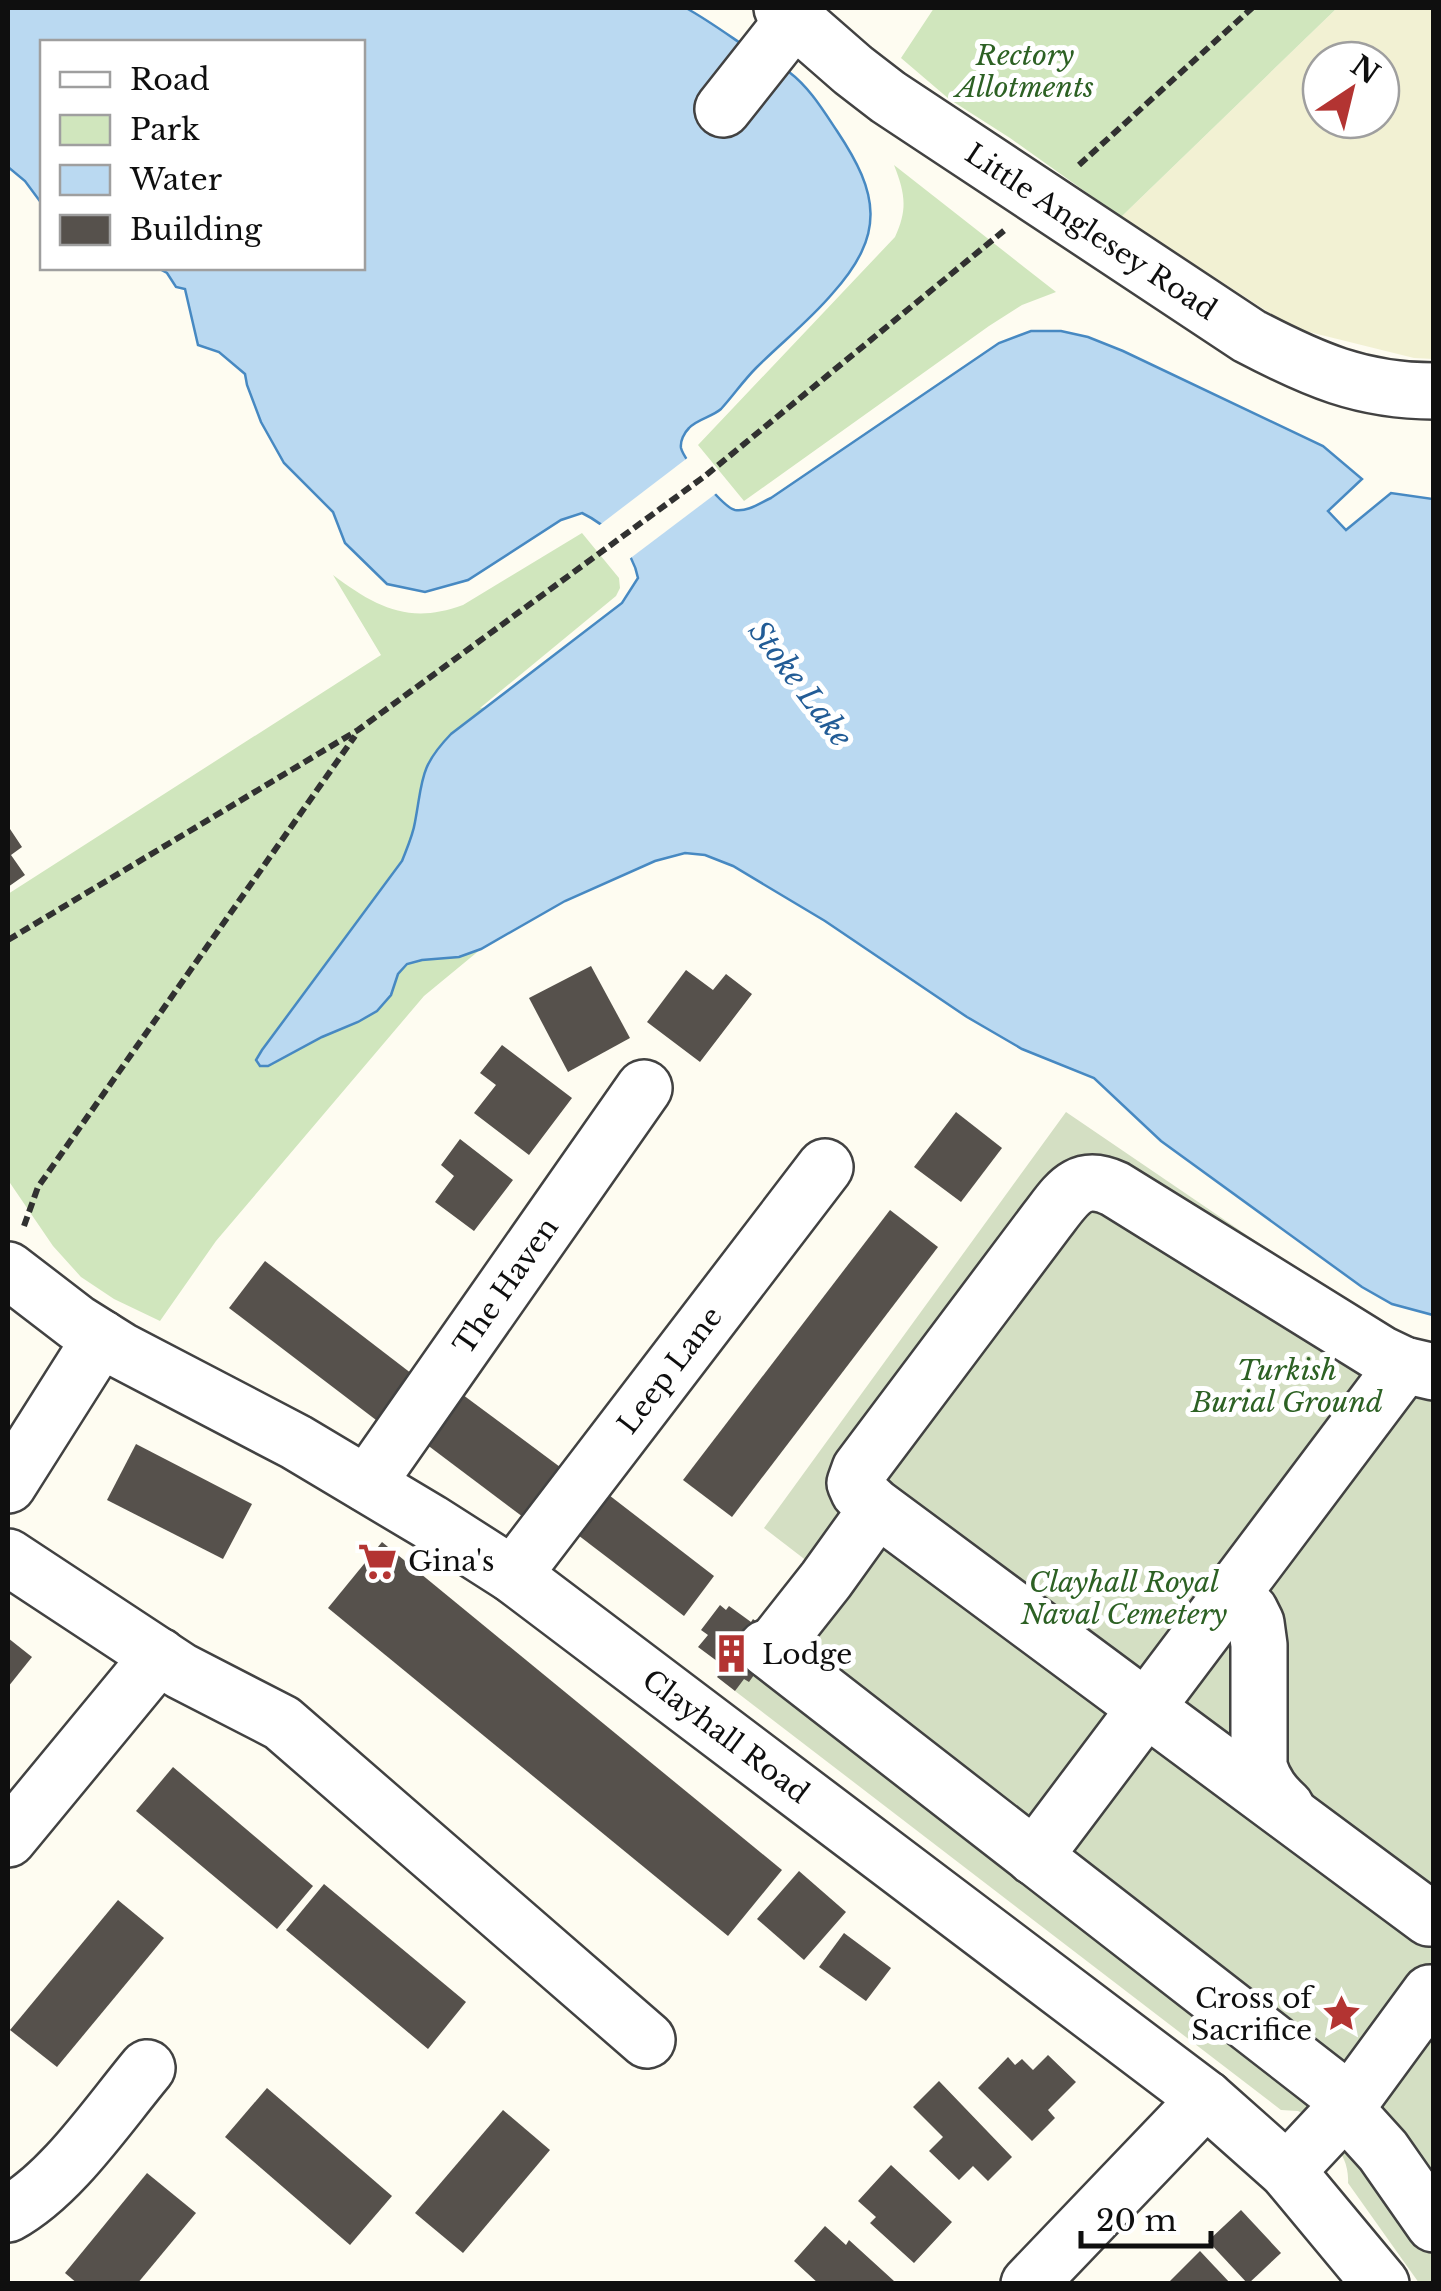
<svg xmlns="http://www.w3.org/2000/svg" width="1441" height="2291" font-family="'Libre Baskerville',serif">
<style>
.farmland{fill:#f2f1d3;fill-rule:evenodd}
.green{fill:#d0e6bd}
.cemetery{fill:#d4dfc3}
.water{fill:#bad9f1;stroke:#4789c2;stroke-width:2.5}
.pier{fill:#fefcf1}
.building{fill:#56514c}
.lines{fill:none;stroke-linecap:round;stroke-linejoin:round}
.minor-casing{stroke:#424242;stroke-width:60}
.path{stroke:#313131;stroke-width:6;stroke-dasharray:10 5;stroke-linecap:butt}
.minor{stroke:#fff;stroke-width:55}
.labels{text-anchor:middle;stroke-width:10;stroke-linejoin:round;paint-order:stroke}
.park-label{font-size:28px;font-style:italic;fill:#2d6124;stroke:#fff}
.street-label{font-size:28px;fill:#0f0f0f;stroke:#fff}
.poi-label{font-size:28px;fill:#0f0f0f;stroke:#fff;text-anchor:start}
.water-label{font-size:30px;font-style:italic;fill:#225c96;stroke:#fff}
</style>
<rect width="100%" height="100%" fill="#fefcf1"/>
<path class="farmland" d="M1337,8H1433V359L1414,358L1293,328L1121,217ZM1321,60H1381V120H1321Z"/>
<g class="green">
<path d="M934,8H1337L1121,217L1010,138L949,99L901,58Z"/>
<path d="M894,165L1056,292L1022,305L989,326L744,501L698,445L895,237C908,209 905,193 894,165Z"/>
<path d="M158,268L606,485L1433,1315L1392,1304L1362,1287L1161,1141L1094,1078L1022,1049L998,1035L967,1017L825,921L733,866L706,855L685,853L655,861L565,901L481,949L424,996L216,1241L160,1321L114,1299L81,1277L53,1246L8,1180V894L381,655L333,575C376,607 409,625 463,605L582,533L619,578L620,588L616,596L480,708L487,707L622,603L638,578C633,550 607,525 582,513L561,520L468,580L425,592L387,584L345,543L333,512L284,463L261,422L247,385L245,374L219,352L198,345L185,289L176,287L167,273Z"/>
</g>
<path class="cemetery" d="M1066,1112L1408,1345L1433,1350V2283H1419L1348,2183C1350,2151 1325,2135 1304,2114L1298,2111L1281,2110L735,1691L816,1568L764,1528Z"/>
<path class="water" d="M8,8H686C706,19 724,32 743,45C758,55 776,61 789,72C809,87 823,110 837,131C879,194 886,234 832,294C809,321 781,343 756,368C743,381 733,396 721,409C712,417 697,419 689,428C684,433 680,441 681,448C684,460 724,508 735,510C748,512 760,503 771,498L999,343L1031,331H1061L1088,337L1123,351L1323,446L1362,479L1328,511L1346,530L1391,493L1433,499V1315L1392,1304L1362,1287L1161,1141L1094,1078L1022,1049L998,1035L967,1017L825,921L733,866L705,855L685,853L655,861L565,901L481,949L459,957L422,960L407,964L398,974L391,995L377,1011L358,1022L322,1037L268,1066H260L256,1060L262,1050L402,861C407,848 413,835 415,822C423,780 419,767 451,734L622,603L638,578C633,550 607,525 582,513L561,520L468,580L425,592L387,584L345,543L333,512L284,463L261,422L247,385L245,374L219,352L198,345L185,289L176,287L167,273L158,268H362V42H42V204L25,181L8,167Z"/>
<path class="pier" d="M690,456L718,492L628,560L597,527Z"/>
<g class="building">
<path d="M10,829L22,847L11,855L25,875L8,887V831Z"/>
<path d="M591,966L630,1038L568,1072L529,998Z"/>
<path d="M686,970L713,990L726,974L752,994L700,1062L647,1022Z"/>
<path d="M502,1045L572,1098L529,1155L474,1113L496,1085L480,1073Z"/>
<path d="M956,1112L1002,1148L961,1202L914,1167Z"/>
<path d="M460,1139L513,1180L474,1231L435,1202L454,1176L441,1165Z"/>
<path d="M890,1210L938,1247L732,1517L683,1480Z"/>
<path d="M265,1261L416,1377L380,1423L229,1308Z"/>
<path d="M455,1389L560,1467L523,1517L418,1438Z"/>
<path d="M136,1444L252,1504L223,1559L107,1500Z"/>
<path d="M605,1492L714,1576L684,1616L574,1532Z"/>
<path d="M382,1542L782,1870L728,1936L328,1608Z"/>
<path d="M720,1605L726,1610L729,1606L751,1622L753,1619L768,1631L764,1661L749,1682L744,1679L735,1691L717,1677L725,1667L698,1647L708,1635L701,1630Z"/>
<path d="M8,1638L32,1657L8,1687Z"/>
<path d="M173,1767L313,1886L277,1929L136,1811Z"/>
<path d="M799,1871L846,1912L804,1960L757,1919Z"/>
<path d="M324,1884L466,2002L428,2049L286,1930Z"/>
<path d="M118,1900L164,1938L57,2067L10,2030Z"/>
<path d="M844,1933L891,1968L866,2001L819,1967Z"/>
<path d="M1048,2055L1076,2082L1048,2110L1055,2118L1032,2141L978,2088L1008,2057L1015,2065L1022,2059L1033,2070Z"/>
<path d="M939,2081L1012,2157L988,2181L973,2166L959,2180L929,2151L943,2137L913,2107Z"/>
<path d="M267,2088L392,2196L350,2245L225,2137Z"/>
<path d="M503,2110L550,2150L463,2253L415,2213Z"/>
<path d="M891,2165L952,2222L914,2263L870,2223L876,2217L858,2201Z"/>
<path d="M147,2173L196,2213L137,2284H78L65,2273Z"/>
<path d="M1241,2210L1281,2253L1248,2284L1208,2241Z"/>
<path d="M825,2226L846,2245L849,2240L894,2281L892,2284H819L794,2261Z"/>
<path d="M1200,2251L1231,2284H1173L1170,2281Z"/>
</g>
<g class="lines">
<defs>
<g id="minor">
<path id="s1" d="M782,8L853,70L888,97L1249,336C1312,369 1361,391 1434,391"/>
<path d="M723,109L795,18"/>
<path id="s2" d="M8,1270L77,1323L120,1350L296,1442L430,1522L513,1575L1206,2099L1287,2171L1381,2284"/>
<path id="s3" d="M367,1484L644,1088"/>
<path d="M8,1485L101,1338"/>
<path d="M8,1557L181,1671L282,1723L647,2040"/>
<path id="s4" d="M513,1575L825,1167"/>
<path d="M1232,1594L1250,1611L1256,1623L1259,1645V1767C1265,1785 1273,1795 1286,1807"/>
<path d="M766,1648L1350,2102"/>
<path d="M770,1651L826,1580L877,1509"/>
<path d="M8,1839L159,1656"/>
<path d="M1034,1857L1404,1365"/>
<path d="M1429,1918L874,1506L859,1492L855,1483L860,1469L1047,1220C1067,1194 1079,1172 1115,1189L1381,1354L1404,1365L1434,1372"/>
<path d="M1345,2109L1383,2151L1434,2224"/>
<path d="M1287,2171L1345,2109L1430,1993"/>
<path d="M8,2214C61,2185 107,2116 147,2068"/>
<path d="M1029,2284L1206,2099"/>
</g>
</defs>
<use href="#minor" class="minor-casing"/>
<g class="path">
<path d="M1079,165L1252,8"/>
<path d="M8,940L358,730L705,476L1006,229"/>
<path d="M24,1226L38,1187L355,736"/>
</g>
<use href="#minor" class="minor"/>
</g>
<defs>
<symbol id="supermarket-bare" viewBox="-9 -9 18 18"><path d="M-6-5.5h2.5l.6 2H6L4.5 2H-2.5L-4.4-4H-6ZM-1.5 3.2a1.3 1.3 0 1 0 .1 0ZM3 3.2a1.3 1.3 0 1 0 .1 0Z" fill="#b33432" stroke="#fff" stroke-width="2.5" paint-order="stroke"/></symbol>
<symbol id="building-bare" viewBox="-9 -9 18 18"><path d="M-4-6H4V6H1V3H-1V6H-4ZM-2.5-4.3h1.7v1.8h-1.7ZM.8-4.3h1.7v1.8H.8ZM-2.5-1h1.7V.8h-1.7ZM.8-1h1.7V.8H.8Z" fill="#b33432" stroke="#fff" stroke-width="2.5" paint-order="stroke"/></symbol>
<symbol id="sight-bare" viewBox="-9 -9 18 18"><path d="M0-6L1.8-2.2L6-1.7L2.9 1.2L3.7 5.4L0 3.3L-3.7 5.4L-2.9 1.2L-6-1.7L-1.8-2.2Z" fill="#b33432" stroke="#fff" stroke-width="2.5" paint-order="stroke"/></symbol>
</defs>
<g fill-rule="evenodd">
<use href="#supermarket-bare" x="350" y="1534" width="55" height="55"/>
<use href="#building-bare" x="704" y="1626" width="55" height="55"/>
<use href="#sight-bare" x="1314" y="1986" width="55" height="55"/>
</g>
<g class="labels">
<g class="park-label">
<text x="1025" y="65">Rectory<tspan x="1025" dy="32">Allotments</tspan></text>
<text x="1287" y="1380">Turkish<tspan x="1287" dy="32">Burial Ground</tspan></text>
<text x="1124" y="1592">Clayhall Royal<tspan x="1124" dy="32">Naval Cemetery</tspan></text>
</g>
<g class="street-label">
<text dy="10" stroke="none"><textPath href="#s1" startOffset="382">Little Anglesey Road</textPath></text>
<text dy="10" stroke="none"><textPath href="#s3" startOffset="242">The Haven</textPath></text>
<text dy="10" stroke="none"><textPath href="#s4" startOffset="258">Leep Lane</textPath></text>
<text dy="10" stroke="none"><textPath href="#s2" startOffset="858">Clayhall Road</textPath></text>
</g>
<g class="poi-label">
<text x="408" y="1571">Gina's</text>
<text x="762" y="1664">Lodge</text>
<text x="1312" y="2008" text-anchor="end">Cross of<tspan x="1312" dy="32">Sacrifice</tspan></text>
</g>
<g class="water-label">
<text transform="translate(800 684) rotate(53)" y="10">Stoke Lake</text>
</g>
</g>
<rect width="1441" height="2291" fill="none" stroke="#0f0f0f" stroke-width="20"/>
<rect x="40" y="40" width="325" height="230" fill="#ffffff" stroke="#9f9f9f" stroke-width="2.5"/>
<rect x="60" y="72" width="50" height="15" fill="#ffffff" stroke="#9f9f9f" stroke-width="2.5"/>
<text x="130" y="90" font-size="30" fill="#0f0f0f">Road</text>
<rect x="60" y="115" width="50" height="30" fill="#d0e6bd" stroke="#9f9f9f" stroke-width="2.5"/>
<text x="130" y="140" font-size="30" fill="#0f0f0f">Park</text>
<rect x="60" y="165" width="50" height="30" fill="#bad9f1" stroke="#9f9f9f" stroke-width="2.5"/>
<text x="130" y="190" font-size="30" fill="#0f0f0f">Water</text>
<rect x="60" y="215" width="50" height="30" fill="#56514c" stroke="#9f9f9f" stroke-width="2.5"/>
<text x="130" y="240" font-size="30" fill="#0f0f0f">Building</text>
<g transform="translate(1351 90) rotate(35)"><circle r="48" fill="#ffffff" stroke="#9f9f9f" stroke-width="2.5"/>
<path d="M0-8L18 38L0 25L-18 38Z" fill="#b33432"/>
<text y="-15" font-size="28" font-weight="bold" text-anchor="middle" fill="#0f0f0f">N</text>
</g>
<path d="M1081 2231v15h130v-15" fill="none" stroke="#0f0f0f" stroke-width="5"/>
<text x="1096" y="2231" font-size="30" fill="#0f0f0f" stroke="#ffffff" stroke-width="8" paint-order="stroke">20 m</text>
</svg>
